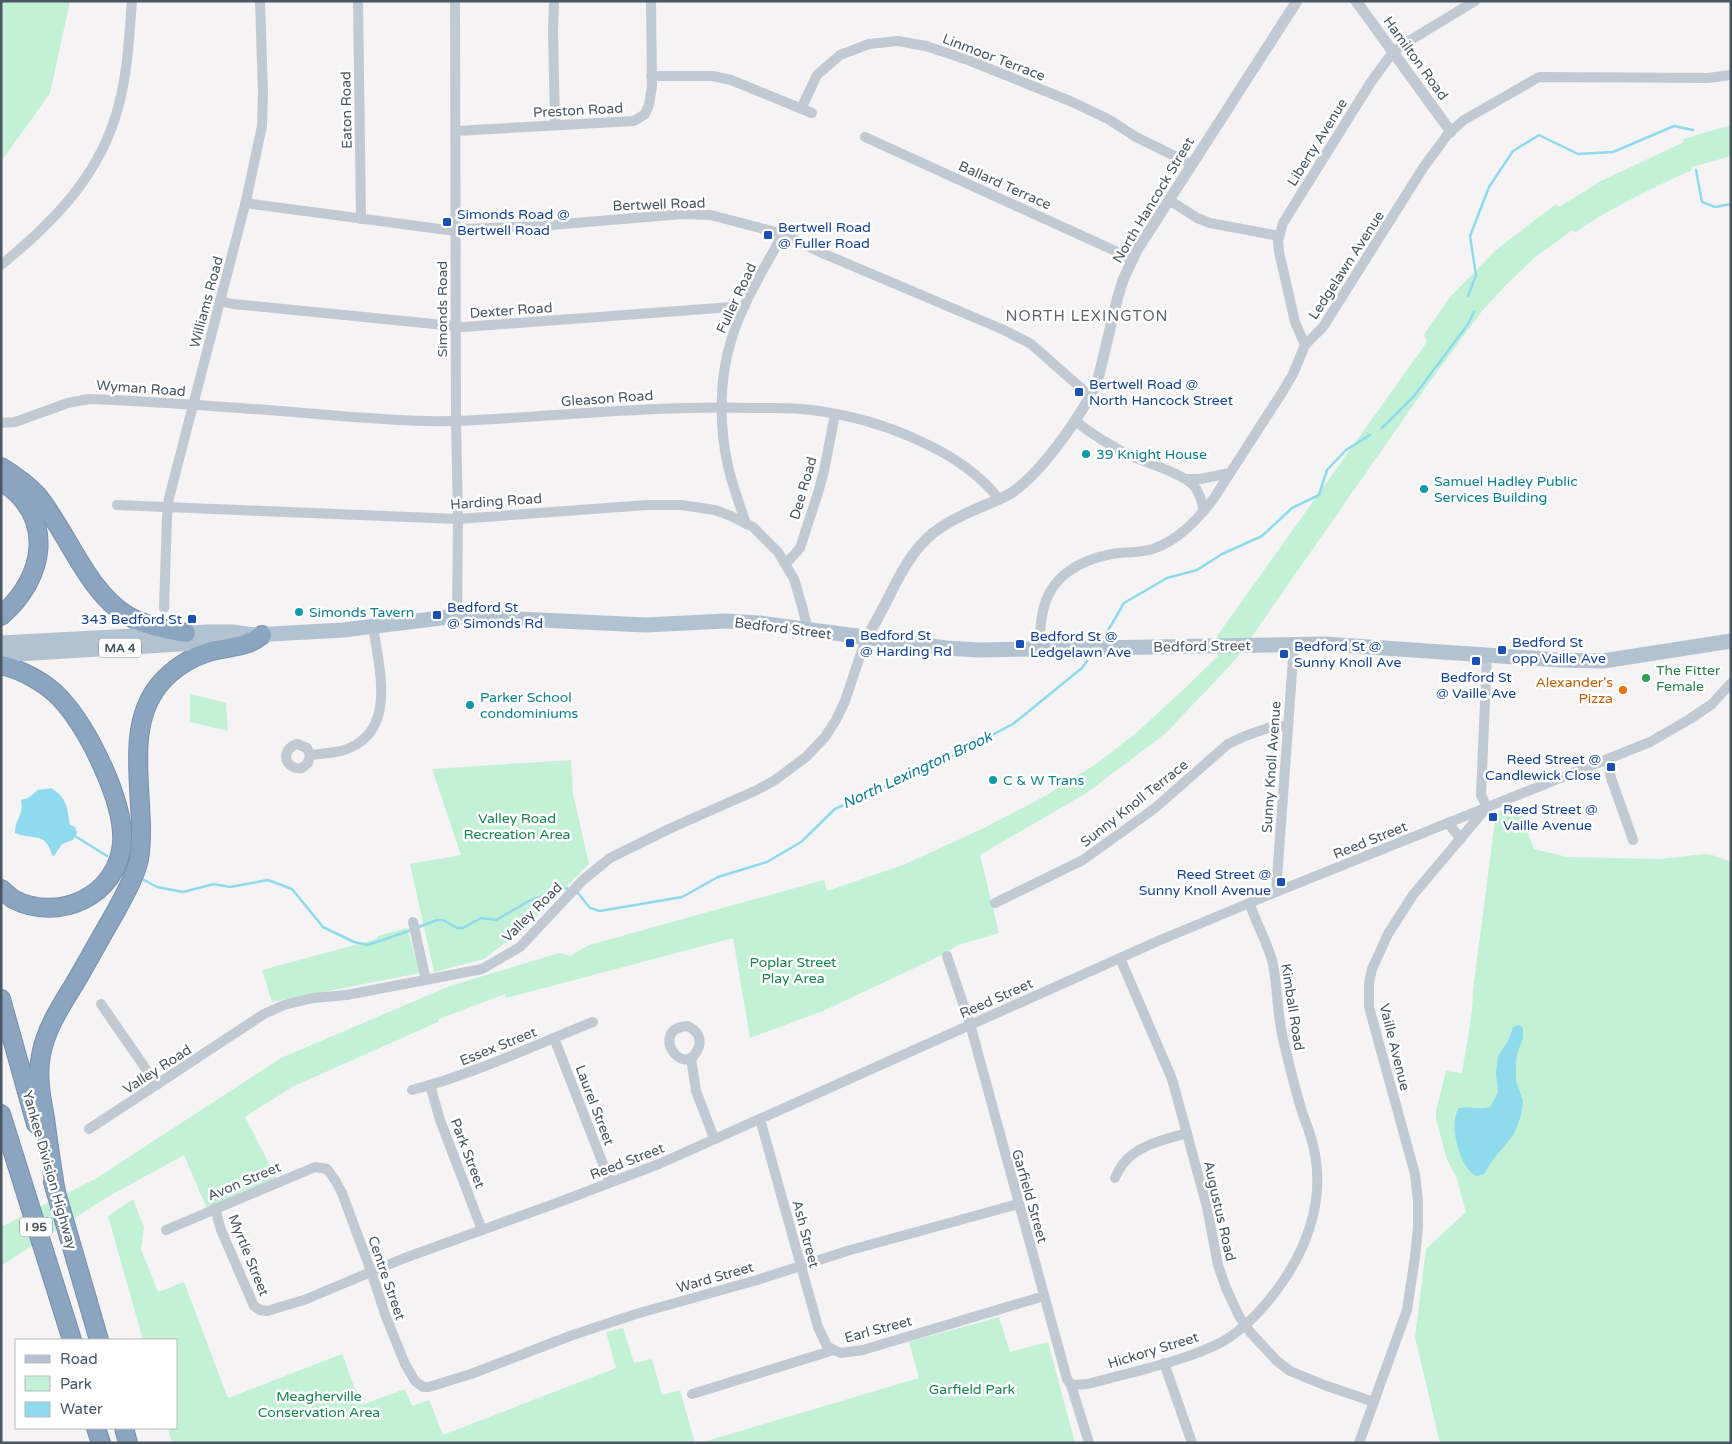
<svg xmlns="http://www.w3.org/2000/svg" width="1732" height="1444" font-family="'Varela Round',sans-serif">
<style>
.green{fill:#c3f1d5}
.water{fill:#90daee}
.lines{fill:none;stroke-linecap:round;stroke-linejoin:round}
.stream{stroke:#90daee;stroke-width:2.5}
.motorway-casing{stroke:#7690ad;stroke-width:20}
.minor{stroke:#c1cad2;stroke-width:10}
.tertiary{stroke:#c1cad2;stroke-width:11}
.primary{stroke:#b3c2d1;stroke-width:15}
.motorway{stroke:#8ba5c1;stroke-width:18}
.transit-dot{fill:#1a4fb4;stroke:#fff;stroke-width:2}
.culture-dot{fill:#0f9aa8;stroke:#fff;stroke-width:2}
.leisure-dot{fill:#2e9e5b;stroke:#fff;stroke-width:2}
.food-dot{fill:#e8710a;stroke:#fff;stroke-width:2}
.labels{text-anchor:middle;stroke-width:5;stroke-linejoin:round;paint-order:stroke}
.shield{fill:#fff;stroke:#808990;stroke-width:1}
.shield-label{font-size:12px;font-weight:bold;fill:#4a5661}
.street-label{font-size:14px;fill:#4a5661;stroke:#fff}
.transit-label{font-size:14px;fill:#164399;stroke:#fff;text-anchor:start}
.culture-label{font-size:14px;fill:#0d838f;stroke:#fff;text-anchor:start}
.leisure-label{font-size:14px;fill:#27864d;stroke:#fff;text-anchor:start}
.food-label{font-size:14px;fill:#c56008;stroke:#fff;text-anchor:end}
.park-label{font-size:14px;fill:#17864f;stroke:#fff}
.neighbourhood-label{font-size:15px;letter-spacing:1px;fill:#5f6368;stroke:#fff}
.water-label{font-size:15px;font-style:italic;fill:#0c7c9b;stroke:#fff}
</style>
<rect width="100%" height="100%" fill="#f5f3f3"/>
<g class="green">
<path d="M1,1H70L50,93L1,162Z"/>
<path d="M1731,125V156L1692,167V170C1652,188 1612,207 1576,232L1571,231L1534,258L1506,285L1482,311L1428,384L1236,659L1166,733L1088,792L980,855L999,933L958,945L942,955L823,1011L750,1038L733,938L506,998L505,994L439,1019L438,1022L292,1087L245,1117L278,1181L207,1209L184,1155L104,1199L1,1266V1227L97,1178L281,1058L450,986L559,953L570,956L589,945L824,880L827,891L903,865L984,828L1045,796L1096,764L1135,734L1184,689L1218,656L1217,636L1427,342L1424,334L1451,296L1496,250L1556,204L1559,207L1601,181L1684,142L1683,139Z"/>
<path d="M190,694L226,703L228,731L190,722Z"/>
<path d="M571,760L573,794L589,864L525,928L484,959L434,972L410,864L461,855L432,769Z"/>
<path d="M1517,805L1534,849L1567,857L1660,859L1705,854L1712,855L1731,862V1443H1440L1415,1337L1426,1249L1466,1212L1456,1176L1447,1160L1436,1118V1111L1446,1071L1462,1073C1466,1045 1473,1017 1473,990L1496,813Z"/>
<path d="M407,928L420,973L272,1002L262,970L377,939V936Z"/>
<path d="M133,1199L144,1227L141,1249L158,1292L184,1282L228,1398L342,1354L361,1405L405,1389L412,1406L429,1400L443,1435L616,1368L606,1332L623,1328L634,1363L652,1359L662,1395L680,1390L695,1443H172L168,1428H176V1340H143L108,1216Z"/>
<path d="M999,1317L1010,1352L1048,1342L1075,1443H700L919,1378L909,1342Z"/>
</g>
<g class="water">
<path d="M51,788C67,798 67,807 70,825L75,827L77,833L73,840L62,844L54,856L52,855C45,830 33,841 15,833C15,819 24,815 21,800L28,798L38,790Z"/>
<path d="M1519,1025L1523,1028V1038L1517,1054L1516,1062V1081L1523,1101L1521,1116L1514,1134L1492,1161L1484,1174L1476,1176C1459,1167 1448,1123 1459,1108C1470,1106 1479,1110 1490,1107L1498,1093L1496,1073L1498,1056L1509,1039L1513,1027Z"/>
</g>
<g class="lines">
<g class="stream">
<path d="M1696,170L1702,202L1715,207L1731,204"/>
<path d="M1468,296L1476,275L1470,236L1489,187L1513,151L1539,135L1578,154L1613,152L1674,126L1693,130"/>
<path d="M1382,428L1414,396L1468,324L1474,312"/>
<path d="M1106,634L1124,603L1167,578L1197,570L1222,554L1262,536L1292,508L1319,495L1327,470L1346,450L1370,435"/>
<path d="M75,836L107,856"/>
<path d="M144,880L157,887L183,892L214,884L230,887L268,880L292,889L323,927L354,942L368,945L411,930"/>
<path d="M578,893L590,908L600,911L682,897L718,877L767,862L801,842L835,809L948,758L1013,724L1082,668L1087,661"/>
<path d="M416,928L437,920H443L457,928H463L481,918L496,920L529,901L567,888"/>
</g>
<defs>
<g id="motorway">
<path d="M1,467C14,475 27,484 37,495C67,531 87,592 128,616C146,626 166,630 186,633"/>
<path d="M1,481C56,516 46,577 1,616"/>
<path d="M1,665C22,670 45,682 60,698C88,728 125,802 122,843C118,896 58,923 13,899C9,896 5,892 1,889"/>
<path d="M1,999L36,1124"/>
<path d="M1,1114L72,1340"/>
<path d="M53,1182L99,1340"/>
<path d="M56,1193C52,1168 48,1143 45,1118C41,1097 37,1076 41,1055C46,1028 61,1006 75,983C89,959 102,935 116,911C125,894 135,877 139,859C148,804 121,732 159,685C173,668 191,657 212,651C231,646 246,648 262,635"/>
<path d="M96,1428L101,1443"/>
<path d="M124,1428L128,1443"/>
</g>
</defs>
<use href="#motorway" class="motorway-casing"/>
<g class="minor">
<path d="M358,1L361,219"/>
<path d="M455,1L456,421L458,519L457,616"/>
<path d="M554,1L553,31L555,125"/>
<path d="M651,76H713L731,80L812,113"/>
<path d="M801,109L817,75L840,55L869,44L898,41L926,46L968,60L1070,101L1108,119L1136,137L1191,164"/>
<path d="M456,131L634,121L645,114L649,105L652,86L651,1"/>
<path d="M865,137L1133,259"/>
<path d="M1169,200L1197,218L1210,223L1279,236"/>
<path d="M245,203L455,231L464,229L539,226L682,214L711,215L783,234L822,253L1004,330L1031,344L1090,396"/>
<path d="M1,265C55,221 102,173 119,104C128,70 129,36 132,1"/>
<path d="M220,301L233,304L464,327L745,306"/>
<path d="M1305,345L1295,322L1279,252L1278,241L1283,223L1371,82L1393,52L1404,44L1475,1"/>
<path d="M1075,421C1093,435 1111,446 1131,456C1147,463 1184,474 1194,486C1200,492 1202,503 1204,511"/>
<path d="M1,423L15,422L68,403L89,399C149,401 208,406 268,410C321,414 374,420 427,421C460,422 493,419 526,417C601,412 676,406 751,408C771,408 792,407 812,410C850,415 886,425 920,441C951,455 978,472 999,499"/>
<path d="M1186,479H1200L1230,473"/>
<path d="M117,505L458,519L647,505H681L715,510L731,516L753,527L778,552L794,579L802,606L808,630"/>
<path d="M746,524C740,505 732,485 728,466C719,426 719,379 731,341C742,303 764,269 783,234"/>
<path d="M786,563L793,556L800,548L818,493L824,471L835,414"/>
<path d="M164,608L167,517L169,498L246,201L262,126L263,93L260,1"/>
<path d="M1039,649C1040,637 1040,623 1043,611C1050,577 1079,560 1112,554C1125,552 1140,553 1153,549C1179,540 1198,519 1214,498L1283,391L1293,374L1305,345L1323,327L1423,168L1448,134L1464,120L1539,77L1708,78L1731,75"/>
<path d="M310,755L307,748L297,744C280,749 284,770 302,768L308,763L310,755C320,754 331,753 341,751C399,735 379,669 373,626"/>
<path d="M1608,760L1611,778L1633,840"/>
<path d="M1448,823L1461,839"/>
<path d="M1276,892L1294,645"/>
<path d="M995,903L1083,860L1155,808L1228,744L1245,736L1271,727L1288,726"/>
<path d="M413,922L426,980"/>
<path d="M947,956L970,1024L1067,1379L1071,1385L1089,1443"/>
<path d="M1120,958L1172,1079L1207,1207L1218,1265L1226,1288L1239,1316L1250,1332L1277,1361L1290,1371L1324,1385L1374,1402"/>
<path d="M101,1004L157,1085"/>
<path d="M687,1026C698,1030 703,1040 697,1051C682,1079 649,1029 687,1026Z"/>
<path d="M554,1038L610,1182"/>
<path d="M691,1058L696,1091L714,1138"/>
<path d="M430,1085L440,1120L482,1230"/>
<path d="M412,1090C474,1074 532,1046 593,1022"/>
<path d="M760,1119L818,1327L827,1346L834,1350"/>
<path d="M89,1129L264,1014L284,1005L313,998L347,995L482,969L520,947L583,880L610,858L671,828L757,790L775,780L806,757L825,737L836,720L845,701L866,638"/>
<path d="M1115,1178C1117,1173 1120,1168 1123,1164C1137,1145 1166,1139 1187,1133"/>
<path d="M215,1208L221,1230L254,1306L260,1310L267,1311L304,1300L402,1259L554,1204L659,1164L1158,941L1276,892L1650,742L1690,719L1712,704L1731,683"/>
<path d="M166,1230L315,1167L327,1169L335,1180L342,1193L371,1271L386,1317L405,1364L415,1381L423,1387H429L471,1374L570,1336L636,1314L757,1280L847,1251L1018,1204"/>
<path d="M1164,1363L1192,1443"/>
<path d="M1071,1385L1088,1384C1131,1372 1183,1362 1222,1342C1246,1328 1265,1307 1281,1284C1311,1242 1326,1192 1312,1141C1309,1129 1303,1117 1300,1105C1294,1085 1289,1064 1284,1043C1277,1017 1278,990 1273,964C1268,943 1256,924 1250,904"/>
<path d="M692,1394L834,1350L841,1353L863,1350L1044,1296"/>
<path d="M1359,1443L1407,1310L1415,1257L1418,1228V1201L1415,1174L1369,1007V983L1372,969L1388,934L1413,895L1487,807L1481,795L1487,655"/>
</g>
<g class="tertiary">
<path d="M1356,1L1451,132"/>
<path d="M866,638C889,604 901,559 933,533C955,516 980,508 1004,497C1037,481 1084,413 1098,379L1117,300L1123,280L1137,250L1297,1"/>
</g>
<g class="primary">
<path d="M252,637L254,635L343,630L457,616L646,625L725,621L759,623L946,648L979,650L1325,644L1560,660L1603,661L1731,641"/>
<path d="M1,643L207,632H232L254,635"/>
<path d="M1,655L229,641"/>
</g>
<use href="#motorway" class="motorway"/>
</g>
<g class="transit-dot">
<rect x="442" y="217" width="10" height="10" rx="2.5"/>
<rect x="763" y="230" width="10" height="10" rx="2.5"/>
<rect x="1074" y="387" width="10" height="10" rx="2.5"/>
<rect x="432" y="610" width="10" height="10" rx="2.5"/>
<rect x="187" y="614" width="10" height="10" rx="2.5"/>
<rect x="845" y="638" width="10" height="10" rx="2.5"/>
<rect x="1015" y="639" width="10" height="10" rx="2.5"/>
<rect x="1497" y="645" width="10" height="10" rx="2.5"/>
<rect x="1279" y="649" width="10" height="10" rx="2.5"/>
<rect x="1471" y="656" width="10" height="10" rx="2.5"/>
<rect x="1606" y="762" width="10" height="10" rx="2.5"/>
<rect x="1488" y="812" width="10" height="10" rx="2.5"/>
<rect x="1276" y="877" width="10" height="10" rx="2.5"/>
</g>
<g class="culture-dot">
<circle cx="1086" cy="454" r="5"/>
<circle cx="1424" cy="489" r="5"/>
<circle cx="299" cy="612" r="5"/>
<circle cx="470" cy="705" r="5"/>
<circle cx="993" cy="780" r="5"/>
</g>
<circle class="leisure-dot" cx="1646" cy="678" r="5"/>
<circle class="food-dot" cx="1623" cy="690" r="5"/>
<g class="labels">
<g class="shield">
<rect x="99" y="638.5" width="42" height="19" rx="4"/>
<rect x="20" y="1217.5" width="32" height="19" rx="4"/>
</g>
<g class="shield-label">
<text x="120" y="652">MA 4</text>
<text x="36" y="1231">I 95</text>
</g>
<g class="street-label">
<text transform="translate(994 57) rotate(21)" y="5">Linmoor Terrace</text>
<text transform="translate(1416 58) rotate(54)" y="5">Hamilton Road</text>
<text transform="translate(346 110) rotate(-91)" y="5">Eaton Road</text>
<text transform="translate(578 110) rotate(-3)" y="5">Preston Road</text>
<text transform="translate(1317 142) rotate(-58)" y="5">Liberty Avenue</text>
<text transform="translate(1005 185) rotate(24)" y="5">Ballard Terrace</text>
<text transform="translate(1153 200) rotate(-59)" y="5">North Hancock Street</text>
<text transform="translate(659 204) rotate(-2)" y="5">Bertwell Road</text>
<text transform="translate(1346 265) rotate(-57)" y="5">Ledgelawn Avenue</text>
<text transform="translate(736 298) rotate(-65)" y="5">Fuller Road</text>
<text transform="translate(206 302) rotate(-75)" y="5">Williams Road</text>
<text transform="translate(442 309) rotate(-90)" y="5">Simonds Road</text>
<text transform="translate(511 310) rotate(-4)" y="5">Dexter Road</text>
<text transform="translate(141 388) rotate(4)" y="5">Wyman Road</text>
<text transform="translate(607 398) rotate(-4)" y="5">Gleason Road</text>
<text transform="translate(803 488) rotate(-74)" y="5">Dee Road</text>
<text transform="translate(496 501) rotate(-4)" y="5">Harding Road</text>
<text transform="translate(783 628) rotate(7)" y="5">Bedford Street</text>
<text transform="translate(1202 646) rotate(-1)" y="5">Bedford Street</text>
<text transform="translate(1271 767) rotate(-86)" y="5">Sunny Knoll Avenue</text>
<text transform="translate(1134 803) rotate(-38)" y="5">Sunny Knoll Terrace</text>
<text transform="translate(1370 840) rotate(-22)" y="5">Reed Street</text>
<text transform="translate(532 912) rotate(-45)" y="5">Valley Road</text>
<text transform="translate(996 998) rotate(-24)" y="5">Reed Street</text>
<text transform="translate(1293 1007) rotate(81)" y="5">Kimball Road</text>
<text transform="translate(498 1046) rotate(-22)" y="5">Essex Street</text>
<text transform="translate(1395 1047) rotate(76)" y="5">Vaille Avenue</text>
<text transform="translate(157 1069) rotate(-33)" y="5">Valley Road</text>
<text transform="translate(595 1105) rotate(69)" y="5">Laurel Street</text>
<text transform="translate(468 1153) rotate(69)" y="5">Park Street</text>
<text transform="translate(627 1161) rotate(-21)" y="5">Reed Street</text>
<text transform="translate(50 1170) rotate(74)" y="5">Yankee Division Highway</text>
<text transform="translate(244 1181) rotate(-23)" y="5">Avon Street</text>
<text transform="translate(1030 1196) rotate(74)" y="5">Garfield Street</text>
<text transform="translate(1220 1211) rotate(77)" y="5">Augustus Road</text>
<text transform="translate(806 1234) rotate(75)" y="5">Ash Street</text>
<text transform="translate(249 1255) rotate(68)" y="5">Myrtle Street</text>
<text transform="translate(715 1277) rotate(-16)" y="5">Ward Street</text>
<text transform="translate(387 1278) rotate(71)" y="5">Centre Street</text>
<text transform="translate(878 1329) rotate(-15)" y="5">Earl Street</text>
<text transform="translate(1153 1350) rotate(-17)" y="5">Hickory Street</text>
</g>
<g class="transit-label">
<text x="457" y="219">Simonds Road @<tspan x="457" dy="16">Bertwell Road</tspan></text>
<text x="778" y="232">Bertwell Road<tspan x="778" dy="16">@ Fuller Road</tspan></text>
<text x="1089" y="389">Bertwell Road @<tspan x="1089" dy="16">North Hancock Street</tspan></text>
<text x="447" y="612">Bedford St<tspan x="447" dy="16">@ Simonds Rd</tspan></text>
<text x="182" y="624" text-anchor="end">343 Bedford St</text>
<text x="860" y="640">Bedford St<tspan x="860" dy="16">@ Harding Rd</tspan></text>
<text x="1030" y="641">Bedford St @<tspan x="1030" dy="16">Ledgelawn Ave</tspan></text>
<text x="1512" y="647">Bedford St<tspan x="1512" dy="16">opp Vaille Ave</tspan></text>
<text x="1294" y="651">Bedford St @<tspan x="1294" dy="16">Sunny Knoll Ave</tspan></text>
<text x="1476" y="682" text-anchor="middle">Bedford St<tspan x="1476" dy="16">@ Vaille Ave</tspan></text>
<text x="1601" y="764" text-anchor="end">Reed Street @<tspan x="1601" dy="16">Candlewick Close</tspan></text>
<text x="1503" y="814">Reed Street @<tspan x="1503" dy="16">Vaille Avenue</tspan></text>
<text x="1271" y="879" text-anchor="end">Reed Street @<tspan x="1271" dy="16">Sunny Knoll Avenue</tspan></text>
</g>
<g class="culture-label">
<text x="1096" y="459">39 Knight House</text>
<text x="1434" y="486">Samuel Hadley Public<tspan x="1434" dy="16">Services Building</tspan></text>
<text x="309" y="617">Simonds Tavern</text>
<text x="480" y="702">Parker School<tspan x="480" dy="16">condominiums</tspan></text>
<text x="1003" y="785">C &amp; W Trans</text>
</g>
<g class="leisure-label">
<text x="1656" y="675">The Fitter<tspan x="1656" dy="16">Female</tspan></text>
</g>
<g class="food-label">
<text x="1613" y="687">Alexander's<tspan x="1613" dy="16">Pizza</tspan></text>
</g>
<g class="park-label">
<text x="517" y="823">Valley Road<tspan x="517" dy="16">Recreation Area</tspan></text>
<text x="793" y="967">Poplar Street<tspan x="793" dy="16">Play Area</tspan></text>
<text x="972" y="1394">Garfield Park</text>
<text x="319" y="1401">Meagherville<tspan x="319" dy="16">Conservation Area</tspan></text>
</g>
<g class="neighbourhood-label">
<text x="1087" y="321">NORTH LEXINGTON</text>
</g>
<g class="water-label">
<text transform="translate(917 770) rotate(-25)" y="5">North Lexington Brook</text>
</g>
</g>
<rect width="1732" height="1444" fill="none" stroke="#4a5661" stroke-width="5"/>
<rect x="15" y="1339" width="162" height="90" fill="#ffffff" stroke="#b7bbc0"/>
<rect x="25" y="1355" width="25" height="8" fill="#b3c2d1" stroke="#b7bbc0"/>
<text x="60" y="1364" font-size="15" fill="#4a5661">Road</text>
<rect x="25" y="1376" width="25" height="15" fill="#c3f1d5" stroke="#b7bbc0"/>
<text x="60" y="1389" font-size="15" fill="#4a5661">Park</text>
<rect x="25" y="1402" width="25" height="15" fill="#90daee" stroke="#b7bbc0"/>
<text x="60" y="1414" font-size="15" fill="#4a5661">Water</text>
</svg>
